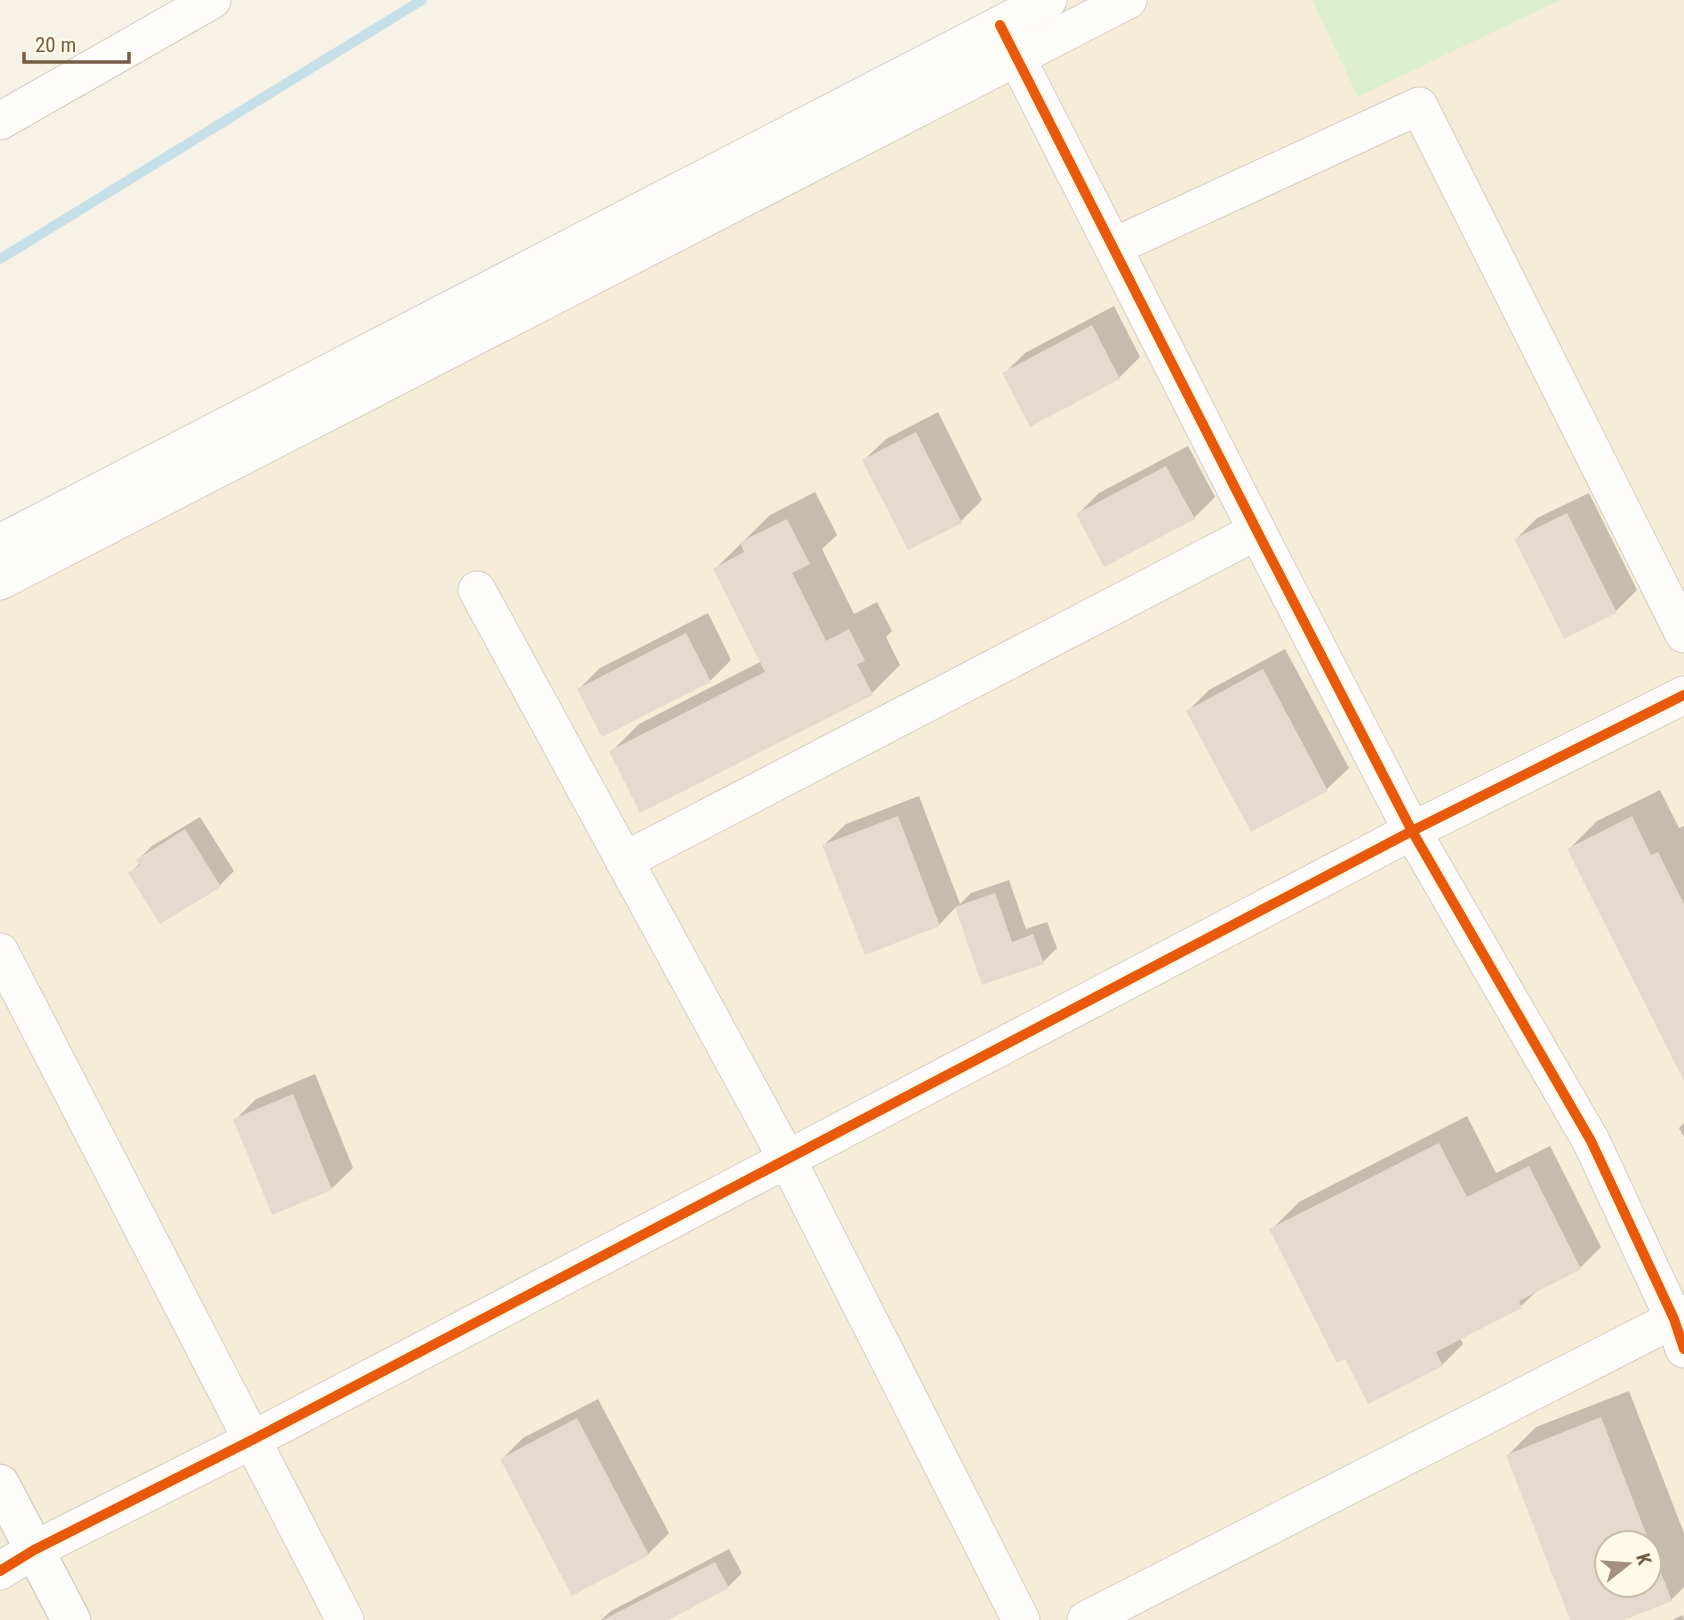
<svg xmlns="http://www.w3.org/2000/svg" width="1684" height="1620" font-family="'Roboto Condensed',sans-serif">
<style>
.residential{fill:#f6edd9;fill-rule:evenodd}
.green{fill:#deefd0}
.shadow{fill:#0003;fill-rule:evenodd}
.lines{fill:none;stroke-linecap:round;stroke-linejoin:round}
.stream{stroke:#c7e0e8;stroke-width:10}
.building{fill:#e4dbce;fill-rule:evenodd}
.minor-casing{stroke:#d6cdc2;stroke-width:39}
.secondary-casing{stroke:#d8cfc3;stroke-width:41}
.minor{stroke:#fefdfb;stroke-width:37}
.secondary{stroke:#fefdfb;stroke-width:38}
.cycleway-casing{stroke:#fff9e7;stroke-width:15}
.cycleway{stroke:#e8590c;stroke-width:10}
</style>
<rect width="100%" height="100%" fill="#f7f2e7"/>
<path class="residential" d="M1048,0H1684V1620H0V543ZM1607,1543H1649V1585H1607Z"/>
<path class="green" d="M1312,0H1560L1358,97Z"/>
<g class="shadow">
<path d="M1114,306L1140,357L1119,378L1004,374L1025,353Z"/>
<path d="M938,412L982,500L961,521L864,460L886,439Z"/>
<path d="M1188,446L1215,497L1194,518L1078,514L1099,493Z"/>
<path d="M815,492L837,535L822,549L854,614L877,602L892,631L886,637L900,665L872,693L611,752L639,724L762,661L715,569L770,515Z"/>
<path d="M1589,493L1637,590L1616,611L1564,637L1516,539L1537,518Z"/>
<path d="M708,613L731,660L710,681L579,689L600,668Z"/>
<path d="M1285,649L1349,768L1327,789L1252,830L1188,711L1209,690Z"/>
<path d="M1660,790L1679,828L1684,826V1077L1569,849L1597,821Z"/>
<path d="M919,796L960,904L971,893L1009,880L1026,929L1047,922L1057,948L1043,962L957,906L939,925L824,845L846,824Z"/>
<path d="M200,817L234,871L220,885L130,873L140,863L138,860L152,846Z"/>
<path d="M315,1074L353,1168L331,1189L235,1120L256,1099Z"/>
<path d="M1467,1116L1496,1173L1550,1146L1601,1247L1580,1268L1539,1289L1521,1306L1460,1338L1463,1344L1442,1365L1346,1357L1271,1230L1299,1202Z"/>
<path d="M1684,1123V1137L1679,1128Z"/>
<path d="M1629,1391L1684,1533V1587L1671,1600L1619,1620H1572L1508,1455L1536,1427ZM1607,1543H1649V1585H1607Z"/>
<path d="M598,1399L669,1533L648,1554L502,1459L523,1438Z"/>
<path d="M729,1549L742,1573L728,1587L665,1620H601L611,1611Z"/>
<path d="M1683,1615L1684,1620H1673L1676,1618Z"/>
</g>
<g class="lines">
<path class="stream" d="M0,259L422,0"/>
</g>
<g class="building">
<path d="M1092,325L1120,379L1030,427L1002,373Z"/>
<path d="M916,432L962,523L908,550L862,460Z"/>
<path d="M1166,466L1195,519L1104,567L1076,514Z"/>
<path d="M1567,513L1617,613L1564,639L1514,539Z"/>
<path d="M787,519L810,564L792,573L826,641L849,629L865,661L857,664L873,695L640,813L609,751L765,672L713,569L744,552L740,542Z"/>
<path d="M686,633L711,682L602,737L577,689Z"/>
<path d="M1263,669L1328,791L1251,832L1186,711Z"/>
<path d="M898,816L940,926L865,955L822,845Z"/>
<path d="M1632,816L1651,855L1658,852L1684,904V1081L1567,849Z"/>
<path d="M185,829L221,887L160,924L128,873L140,865L136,860Z"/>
<path d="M995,893L1012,942L1033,934L1044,964L982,985L955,907Z"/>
<path d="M293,1094L332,1190L272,1215L233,1119Z"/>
<path d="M1439,1143L1467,1197L1529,1166L1581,1269L1519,1301L1522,1308L1436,1352L1443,1366L1368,1404L1345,1359L1337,1363L1269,1229Z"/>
<path d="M1601,1417L1672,1601L1624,1620H1570L1506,1455ZM1607,1543H1649V1585H1607Z"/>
<path d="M577,1418L649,1555L572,1596L500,1459Z"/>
<path d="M715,1562L729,1588L669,1620H603Z"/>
</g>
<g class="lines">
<defs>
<g id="minor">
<path d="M1000,25L1257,531L1412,831L1591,1141L1674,1319L1684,1349"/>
<path d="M0,121L212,0"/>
<path d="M1113,247L1419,106L1684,634"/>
<path d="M0,543L1048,0"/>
<path d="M0,581L1128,0"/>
<path d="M477,590L787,1159L1021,1620"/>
<path d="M624,861L1257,531"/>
<path d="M0,952L345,1620"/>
<path d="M0,1571L34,1550L252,1440L1412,831L1684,695"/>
<path d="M1086,1620L1684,1314"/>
</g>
<path id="secondary" d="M0,1484L71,1620"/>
</defs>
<use href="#minor" class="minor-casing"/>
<use href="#secondary" class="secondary-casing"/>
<use href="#minor" class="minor"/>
<use href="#secondary" class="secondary"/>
<defs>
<g id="cycleway">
<path d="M1000,25L1257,531L1412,831L1591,1141L1674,1319L1684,1349"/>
<path d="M0,1571L34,1550L252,1440L1412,831L1684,695"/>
</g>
</defs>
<use href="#cycleway" class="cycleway-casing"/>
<use href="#cycleway" class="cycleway"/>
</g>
<g transform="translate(1628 1564) rotate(73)"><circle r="33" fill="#fff9e7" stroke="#c8bba7" stroke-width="2"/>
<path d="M0-5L12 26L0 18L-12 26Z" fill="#a3917e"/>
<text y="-10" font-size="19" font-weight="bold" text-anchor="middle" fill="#765d46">K</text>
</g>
<path d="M24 52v10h105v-10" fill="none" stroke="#765d46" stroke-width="3.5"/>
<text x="35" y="52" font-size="21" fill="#765d46" stroke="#fff9e7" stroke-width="5" paint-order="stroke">20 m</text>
</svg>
